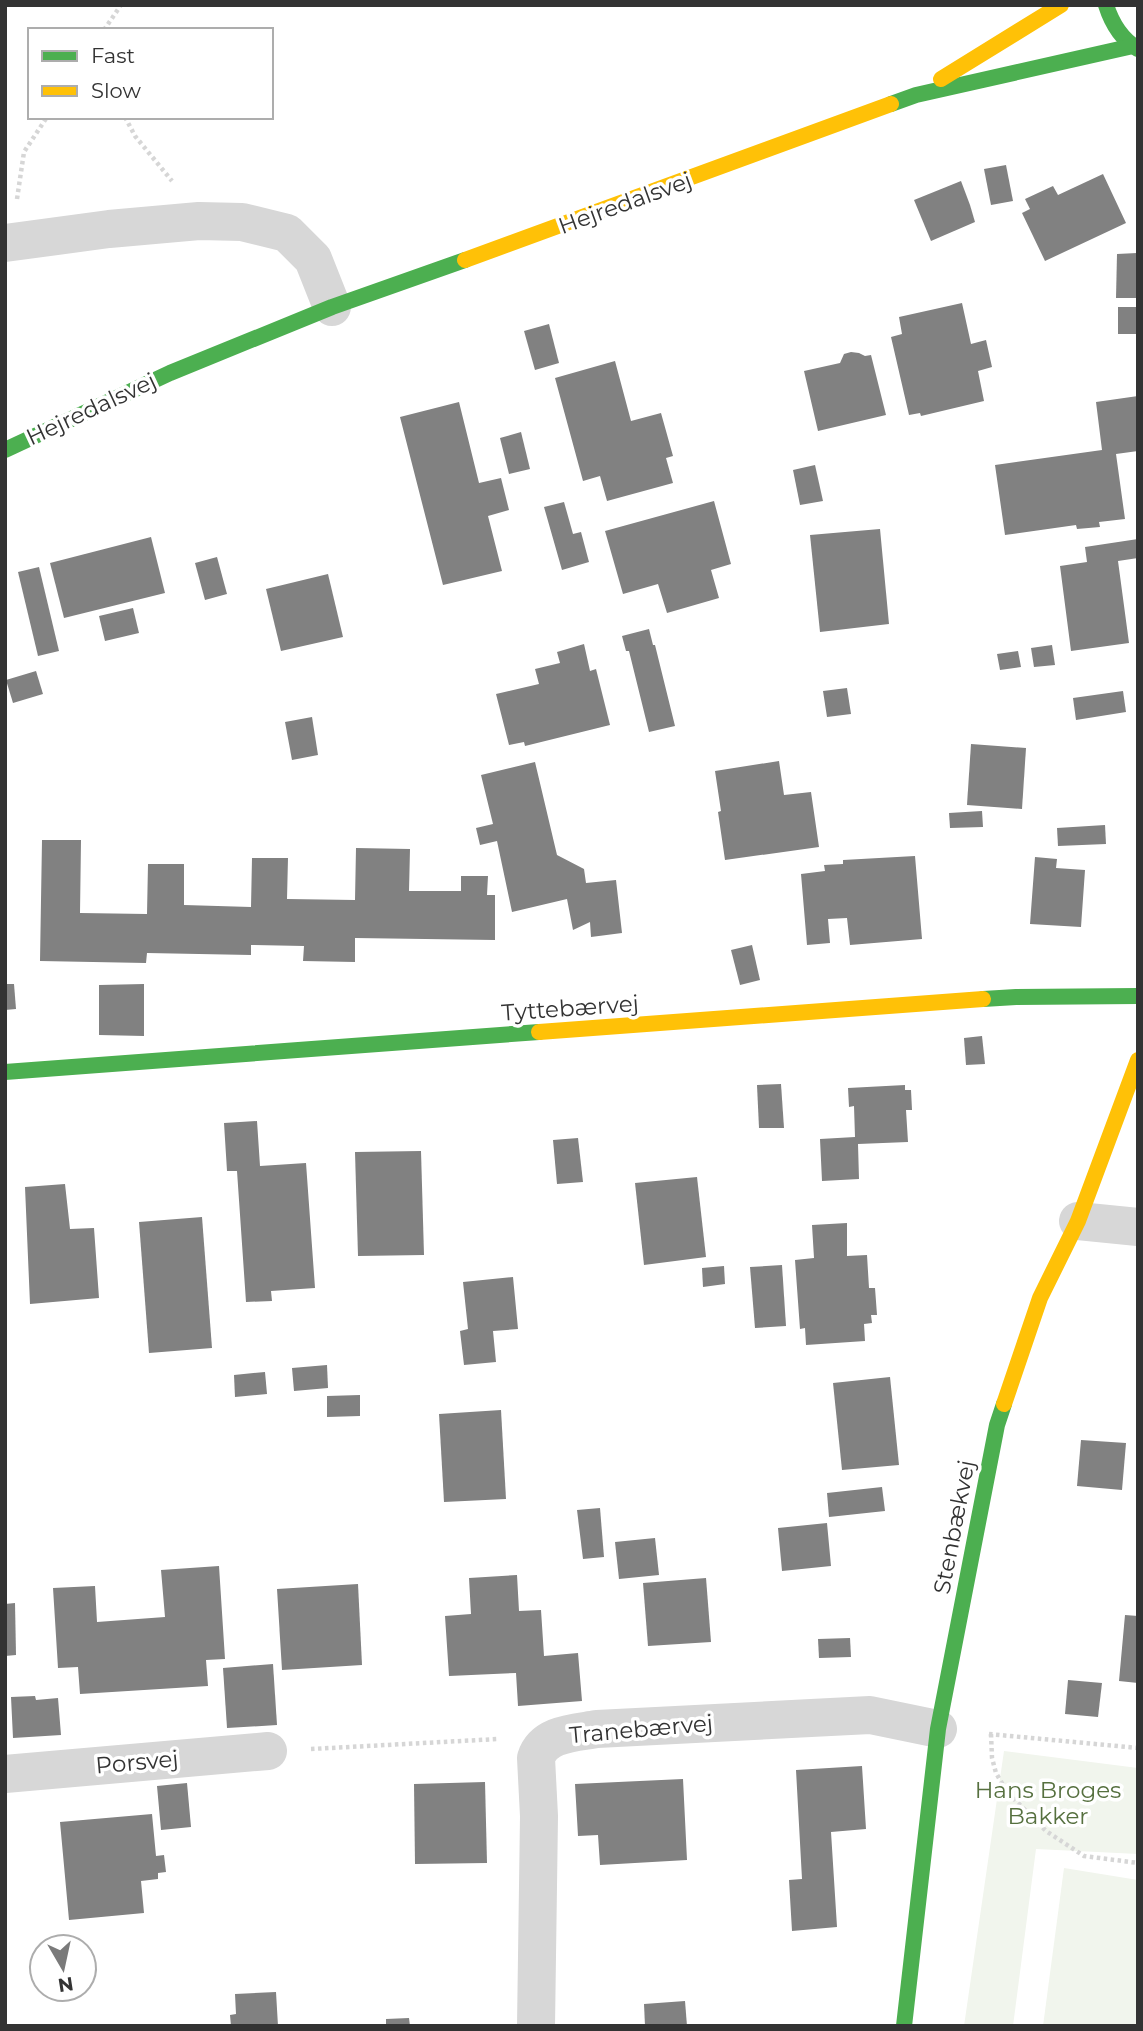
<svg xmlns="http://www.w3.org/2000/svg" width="1143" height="2031" font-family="Montserrat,sans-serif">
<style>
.green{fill:#f1f5ed}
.building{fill:#818181}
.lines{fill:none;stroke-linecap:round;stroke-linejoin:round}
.path{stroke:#d6d6d6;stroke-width:4.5;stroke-dasharray:3.5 3.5;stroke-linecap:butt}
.street{stroke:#d7d7d7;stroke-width:38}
.fast{stroke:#4caf50;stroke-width:16}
.slow{stroke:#ffc107;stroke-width:16}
.labels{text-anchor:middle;stroke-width:7;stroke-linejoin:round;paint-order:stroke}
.street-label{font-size:23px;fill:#333;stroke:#fff}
.park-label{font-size:23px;fill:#56703f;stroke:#fff}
</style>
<rect width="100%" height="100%" fill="#fff"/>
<g class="green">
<path d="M1004,1751L1138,1768V1854L1036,1849L1013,2026H964Z"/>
<path d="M1064,1868L1138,1880V2026H1043Z"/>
</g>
<g class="building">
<path d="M1006,165L1013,201L991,205L984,169Z"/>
<path d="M1103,174L1126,223L1045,261L1022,213L1030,209L1025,199L1053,186L1058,195Z"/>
<path d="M961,181L970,205L975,222L931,241L914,200Z"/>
<path d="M1137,253V298H1116L1117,254Z"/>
<path d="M962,303L971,344L986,340L992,367L978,371L984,401L921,416L920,413L909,415L891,337L902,334L899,317Z"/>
<rect x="1118" y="307" width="19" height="27"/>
<path d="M549,324L559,363L535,370L524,331Z"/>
<path d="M851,352L859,353L865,356L871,355L886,415L818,431L804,371L840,363L844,354Z"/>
<path d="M615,361L631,421L661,413L673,456L666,458L673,483L607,501L600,476L583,481L555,378Z"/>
<path d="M1138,396V451L1116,454L1125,519L1099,522L1100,527L1077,529L1076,525L1005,535L995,465L1102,450L1096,402Z"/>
<path d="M459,402L479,483L501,478L509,510L488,516L502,571L443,585L400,417Z"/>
<path d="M521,432L530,469L509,474L500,438Z"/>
<path d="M815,465L823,501L800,505L793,470Z"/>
<path d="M714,501L731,564L711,570L719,598L667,613L658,584L623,594L605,531Z"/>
<path d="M564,502L573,534L581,532L589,562L562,570L544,507Z"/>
<path d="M880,529L889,624L820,632L810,535Z"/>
<path d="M151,537L165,593L64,618L50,563Z"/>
<path d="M1138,539V558L1118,561L1129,643L1071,651L1060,566L1087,562L1085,547Z"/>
<path d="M217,557L227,594L205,600L195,563Z"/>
<path d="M39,567L59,651L38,656L18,572Z"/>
<path d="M328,574L343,637L281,651L266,589Z"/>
<path d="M133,608L139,633L105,641L99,616Z"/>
<path d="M649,629L653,645H655L675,726L649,732L629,651H626L622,636Z"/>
<path d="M584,644L590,671L596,669L610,725L525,746L524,742L509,745L496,694L539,684L535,669L560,663L557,652Z"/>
<path d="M1052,645L1055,665L1034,667L1031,648Z"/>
<path d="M1018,651L1021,667L1000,670L997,654Z"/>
<path d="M36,671L43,694L13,703L6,680Z"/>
<path d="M847,688L851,714L827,717L823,691Z"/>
<path d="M1123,691L1126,712L1076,720L1073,698Z"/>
<path d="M312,717L318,755L292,760L285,722Z"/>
<path d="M971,744L1026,748L1022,809L967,805Z"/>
<path d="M779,761L784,795L811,792L819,847L725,860L718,812L721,811L715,771Z"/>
<path d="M535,762L557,855L584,869L586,883L616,880L622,933L591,937L590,922L573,930L567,899L512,912L497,841L480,845L476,828L493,824L481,775Z"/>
<path d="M982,811L983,827L950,828L949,813Z"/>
<path d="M1105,825L1106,844L1058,846L1057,828Z"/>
<path d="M42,840H81L80,913L147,914L148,864H184V905L251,907L252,858H288L287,899L355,900L356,848L410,849L409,891H461V876H488L487,895H495V940L355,938V962L303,961L304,946L251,945V955L147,953L146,963L40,961Z"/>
<path d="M915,856L922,939L850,945L847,918L828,919L830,943L807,945L801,874L825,871L824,865L843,864V860Z"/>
<path d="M1035,857L1057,859L1056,868L1085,870L1081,927L1030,924Z"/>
<path d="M752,945L760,980L740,985L731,950Z"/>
<path d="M5,984H14L16,1009L5,1010Z"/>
<path d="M144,984V1036L99,1035V985Z"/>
<path d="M982,1036L985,1064L966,1065L964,1038Z"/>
<path d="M781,1084L784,1128H759L757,1085Z"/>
<path d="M905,1085V1090H911L912,1110H906L908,1142L858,1144L859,1179L822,1181L820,1139L855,1137L854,1106L849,1107L848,1088Z"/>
<path d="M257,1121L260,1166L306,1163L315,1288L271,1291L272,1301L246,1302L237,1171H227L224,1123Z"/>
<path d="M578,1138L583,1182L557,1184L553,1140Z"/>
<path d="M421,1151L424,1255L358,1256L355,1152Z"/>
<path d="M697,1177L706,1257L644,1265L635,1183Z"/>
<path d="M65,1184L70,1229L94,1228L99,1298L30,1304L25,1187Z"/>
<path d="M202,1217L212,1348L149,1353L139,1222Z"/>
<path d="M847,1223V1256L867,1255L869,1288H875L877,1315H871L872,1323L864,1324L865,1341L806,1345L805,1328L800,1329L795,1260L814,1258L812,1225Z"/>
<path d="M782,1265L786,1326L755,1328L750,1267Z"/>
<path d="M724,1266L725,1284L703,1287L702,1268Z"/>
<path d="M513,1277L518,1329L493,1331L496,1362L464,1365L460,1331L468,1329L463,1282Z"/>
<path d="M327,1365L328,1388L294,1391L292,1368Z"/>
<path d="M265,1372L267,1394L235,1397L234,1375Z"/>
<path d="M890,1377L899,1465L842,1470L833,1383Z"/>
<path d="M360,1395V1416L327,1417V1396Z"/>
<path d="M501,1410L506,1499L444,1502L439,1414Z"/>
<path d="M1081,1440L1126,1443L1122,1490L1077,1486Z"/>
<path d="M882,1487L885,1511L829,1517L827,1493Z"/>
<path d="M600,1508L604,1557L583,1559L577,1510Z"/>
<path d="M827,1523L831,1566L782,1571L778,1528Z"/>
<path d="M655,1538L659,1575L619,1579L615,1542Z"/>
<path d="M219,1566L225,1659L206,1660L208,1686L80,1694L78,1667L58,1668L53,1588L95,1586L97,1622L165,1617L161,1570Z"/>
<path d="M517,1575L519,1611L541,1610L544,1656L578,1653L582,1701L518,1706L516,1673L449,1676L445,1616L471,1614L469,1578Z"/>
<path d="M706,1578L711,1642L648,1646L643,1583Z"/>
<path d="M358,1584L362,1665L282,1670L277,1589Z"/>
<path d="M15,1603L16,1655L5,1656V1604Z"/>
<path d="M1125,1615L1138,1616V1683L1119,1681Z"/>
<path d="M850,1638L851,1657L819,1658L818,1639Z"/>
<path d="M273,1664L277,1725L227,1728L223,1668Z"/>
<path d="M1068,1680L1102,1683L1098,1717L1065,1714Z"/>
<path d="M35,1696L36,1700L58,1698L61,1735L13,1738L11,1697Z"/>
<path d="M862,1766L866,1829L831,1832L837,1927L792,1931L789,1880L802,1879L796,1770Z"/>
<path d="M683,1779L687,1860L600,1865L598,1835L578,1836L575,1784Z"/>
<path d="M485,1782L487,1863L415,1864L414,1784Z"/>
<path d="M187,1783L191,1827L161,1830L157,1786Z"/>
<path d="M152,1814L156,1856L164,1855L166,1872L158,1873V1879L141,1881L144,1913L69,1920L60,1822Z"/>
<path d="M276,1992L278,2026H231L230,2015L236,2014L235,1994Z"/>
<path d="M685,2001L687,2026H645L644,2004Z"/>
<path d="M409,2018L410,2026H386V2019Z"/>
</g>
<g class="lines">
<g class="path">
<path d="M104,30L121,5"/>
<path d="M125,117L135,136L172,181"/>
<path d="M17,199L24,152L47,117"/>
<path d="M989,1734L1138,1748"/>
<path d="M991,1734L992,1758L996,1773L1007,1792L1046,1831L1084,1856L1138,1863"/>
<path d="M311,1749L498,1739"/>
</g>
<g class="street">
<path d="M5,243L109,229L199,221L242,222L287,233L313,259L332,307"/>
<path d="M1078,1221L1138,1227"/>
<path d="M5,1774L268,1751"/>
<path d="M536,2026L539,1816L536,1758C544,1733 575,1733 597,1729L870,1715L938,1729"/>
</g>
<g class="fast">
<path d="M1106,5C1112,24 1121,39 1138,49"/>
<path d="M891,104L916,95L1133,46"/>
<path d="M5,450L170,373L332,307L465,260"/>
<path d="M983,999L1016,997L1138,996"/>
<path d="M5,1072L539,1032"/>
<path d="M904,2026L938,1729L997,1425L1004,1404"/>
</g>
<g class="slow">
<path d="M941,79L1061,5"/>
<path d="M465,260L891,104"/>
<path d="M539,1032L983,999"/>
<path d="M1004,1404L1040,1298L1078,1221L1138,1060"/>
</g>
</g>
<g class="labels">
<g class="street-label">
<text transform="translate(625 203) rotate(-20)" y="8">Hejredalsvej</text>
<text transform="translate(91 409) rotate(-25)" y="8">Hejredalsvej</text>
<text transform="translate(570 1008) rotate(-4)" y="8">Tyttebærvej</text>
<text transform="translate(954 1527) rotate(-79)" y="8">Stenbækvej</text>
<text transform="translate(641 1729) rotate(-5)" y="8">Tranebærvej</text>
<text transform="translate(137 1762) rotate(-5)" y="8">Porsvej</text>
</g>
<g class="park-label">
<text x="1048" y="1798">Hans Broges<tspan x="1048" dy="26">Bakker</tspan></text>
</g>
</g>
<rect width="1143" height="2031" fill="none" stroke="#333333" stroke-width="14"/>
<rect x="28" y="28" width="245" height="91" fill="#ffffff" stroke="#adadad" stroke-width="2"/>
<rect x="42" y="51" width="35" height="10" fill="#4caf50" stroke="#adadad" stroke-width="2"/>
<text x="91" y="63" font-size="21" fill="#333333">Fast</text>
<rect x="42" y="86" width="35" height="10" fill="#ffc107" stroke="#adadad" stroke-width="2"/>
<text x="91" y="98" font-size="21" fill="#333333">Slow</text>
<g transform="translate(63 1968) rotate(171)"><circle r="33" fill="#ffffff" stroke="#adadad" stroke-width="2"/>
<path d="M0-5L12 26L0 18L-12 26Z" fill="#7a7a7a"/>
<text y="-10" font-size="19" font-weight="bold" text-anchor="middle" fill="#333333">N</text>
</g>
</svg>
